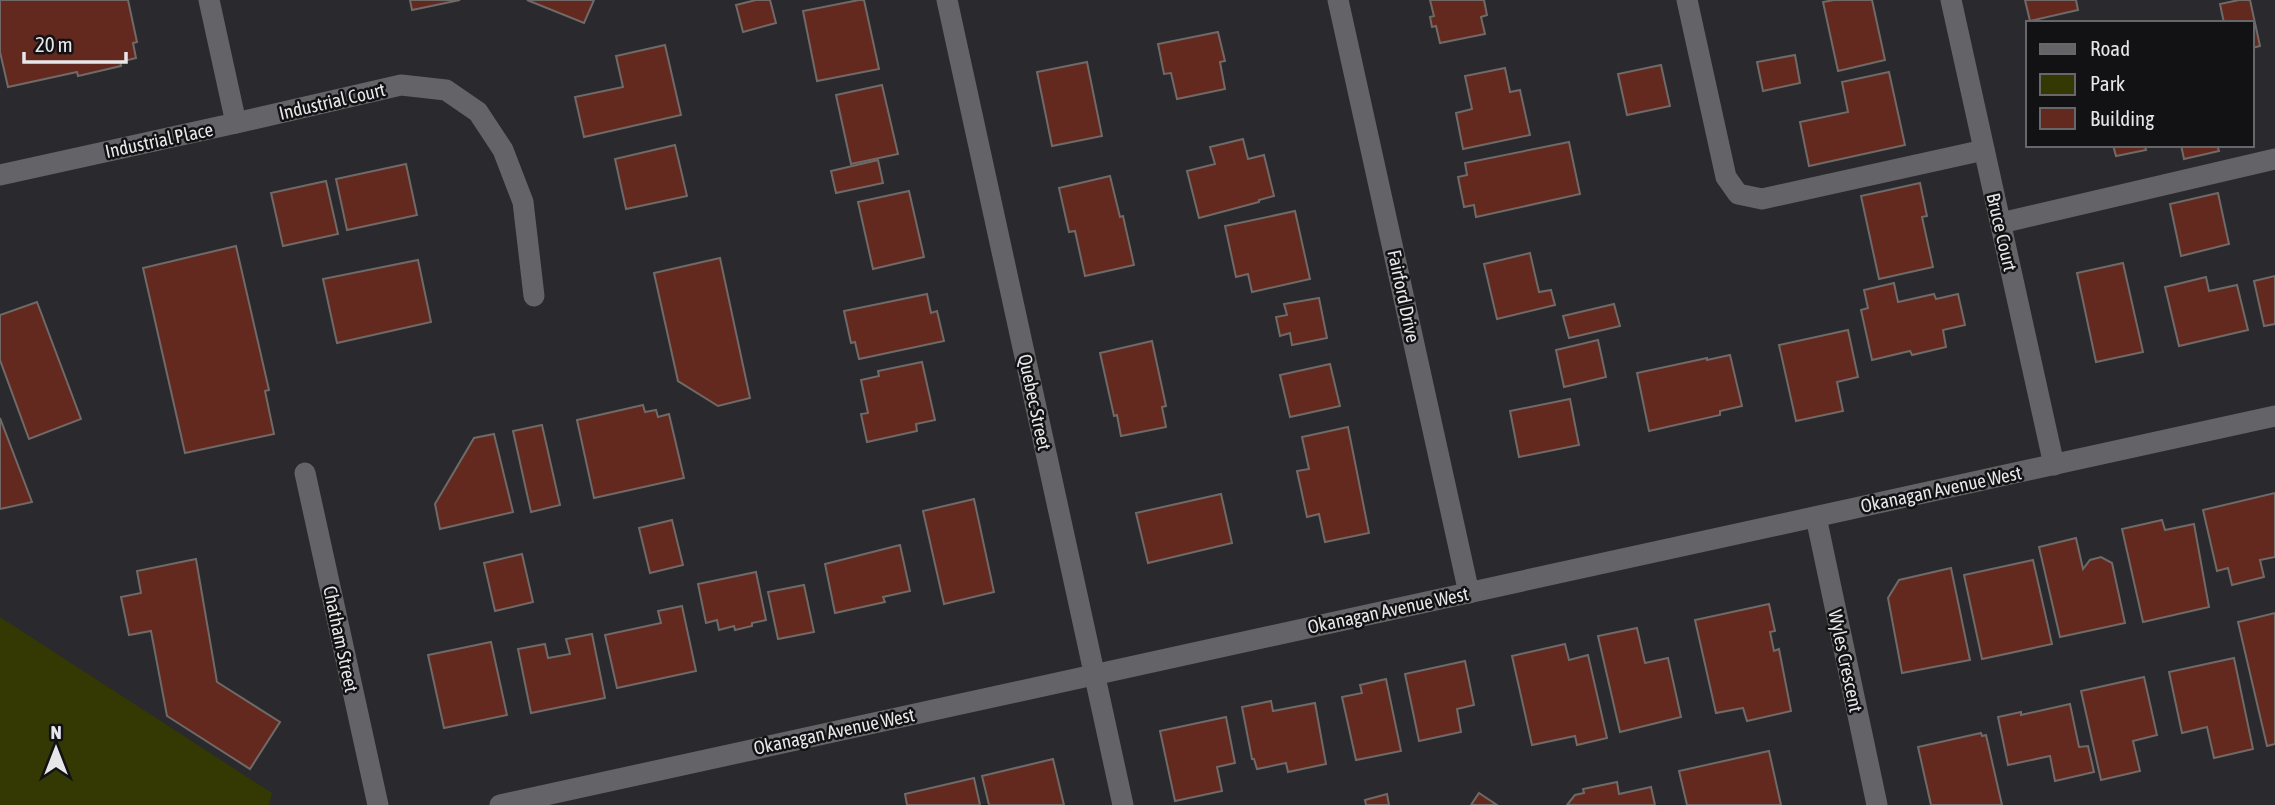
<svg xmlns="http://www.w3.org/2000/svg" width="2275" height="805" font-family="'Asap Condensed',sans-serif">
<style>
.green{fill:#343803}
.building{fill:#63291f;stroke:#6f6a68;stroke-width:2}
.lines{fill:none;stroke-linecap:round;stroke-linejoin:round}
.minor{stroke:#646368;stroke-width:21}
.labels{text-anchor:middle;stroke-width:5;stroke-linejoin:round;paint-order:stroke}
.street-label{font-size:19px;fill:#e7e7ea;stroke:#121214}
</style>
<rect width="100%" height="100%" fill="#2a292d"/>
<path class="green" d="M0,617L272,793L269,805H0Z"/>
<g class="building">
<path d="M0,0H128L137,42L133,43L136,58L120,62L121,66L78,76L77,72L8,87L0,52Z"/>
<path d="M410,0H460L412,10Z"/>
<path d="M527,0H594L584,23Z"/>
<path d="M756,0H770L776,23L743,32L736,5Z"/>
<path d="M859,0H864L879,69L817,81L803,11Z"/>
<path d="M1430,0H1484L1487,15L1481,17L1485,34L1440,43L1436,26L1432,27L1430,17L1434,16Z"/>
<path d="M1834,0H1872L1885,60L1838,71L1823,2Z"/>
<path d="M2025,0H2076L2078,10L2030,21Z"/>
<path d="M2239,0H2250L2260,46L2252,48V23H2224L2220,4Z"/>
<path d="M1218,32L1225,61L1220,62L1225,89L1177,99L1171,73L1164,74L1158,44Z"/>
<path d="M665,45L681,115L584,137L575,97L623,87L616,56Z"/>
<path d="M1795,55L1800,83L1763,91L1757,62Z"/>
<path d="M1087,62L1102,136L1052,146L1037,72Z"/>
<path d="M1661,65L1670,106L1627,115L1618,74Z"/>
<path d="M1505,68L1510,92L1520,90L1530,135L1463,149L1456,113L1472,109L1465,76Z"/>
<path d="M1889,72L1905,145L1809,166L1800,122L1848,112L1842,82Z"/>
<path d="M882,85L898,154L851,164L836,95Z"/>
<path d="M1243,139L1248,159L1264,155L1274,196L1259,200V202L1199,218L1187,171L1215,164L1210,147Z"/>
<path d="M1569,142L1580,194L1476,217L1474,205L1464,207L1458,177L1467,175L1465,163Z"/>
<path d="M675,145L687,196L626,209L615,159Z"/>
<path d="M2113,145H2145L2146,150L2116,156Z"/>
<path d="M2181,145H2217L2219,151L2184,159Z"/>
<path d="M878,160L883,183L836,193L831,171Z"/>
<path d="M406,164L417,215L347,230L336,179Z"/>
<path d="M1110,176L1120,217L1123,216L1134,265L1085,276L1075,231L1069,232L1059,188Z"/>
<path d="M326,181L338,234L283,246L271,193Z"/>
<path d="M1920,183L1927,216L1922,217L1933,267L1879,279L1861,196Z"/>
<path d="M909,191L924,257L873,269L858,202Z"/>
<path d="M2218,193L2229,244L2181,256L2170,204Z"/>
<path d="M1295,211L1310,279L1252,292L1248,274L1236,277L1225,226Z"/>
<path d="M236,246L269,390L265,391L274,434L185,453L143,268Z"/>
<path d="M1530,253L1539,292L1551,290L1555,305L1497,319L1484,264Z"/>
<path d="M720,258L750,398L718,406L678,381L654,273Z"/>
<path d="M418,260L431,322L337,343L323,279Z"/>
<path d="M2123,263L2143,352L2096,362L2077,273Z"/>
<path d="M2275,276V324L2264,326L2254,281Z"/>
<path d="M2206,277L2209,291L2237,285L2248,330L2179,346L2165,287Z"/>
<path d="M1894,283L1898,302L1934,294L1936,299L1958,294L1965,325L1943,330L1946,347L1912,355L1910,351L1872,360L1861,310L1868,308L1864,290Z"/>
<path d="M927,294L931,313L937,311L944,341L859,359L855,342L851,343L844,311Z"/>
<path d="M1319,298L1327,338L1292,345L1290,333L1280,336L1276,317L1287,315L1284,304Z"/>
<path d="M37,302L81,419L29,439L0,360V315Z"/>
<path d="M1614,304L1620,326L1569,338L1563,316Z"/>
<path d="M1848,330L1858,377L1837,382L1843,411L1796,421L1779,345Z"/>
<path d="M1598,340L1606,377L1564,387L1556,350Z"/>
<path d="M1152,341L1166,406L1162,407L1166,427L1121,436L1117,415L1114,416L1100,353Z"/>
<path d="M1730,355L1742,406L1720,411V415L1649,431L1637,373L1707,358V360Z"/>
<path d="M922,362L935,420L916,424L917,431L867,442L861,414L868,413L861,380L879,376L878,371Z"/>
<path d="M1330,364L1340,406L1290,417L1280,375Z"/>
<path d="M1570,399L1579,445L1519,457L1510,411Z"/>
<path d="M643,405L645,412L656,410L658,417L669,414L684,478L594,498L577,420Z"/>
<path d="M0,418L32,502L0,509Z"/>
<path d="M542,425L560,505L531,512L513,431Z"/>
<path d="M1348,427L1369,533L1325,542L1319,514L1307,517L1297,471L1309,469L1302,437Z"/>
<path d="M494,434L513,512L440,529L435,504L474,438Z"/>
<path d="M2275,493V557L2260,560L2264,577L2232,585L2228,568L2217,571L2203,510Z"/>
<path d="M1221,494L1232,543L1148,563L1136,513Z"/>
<path d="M974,499L994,592L944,604L923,511Z"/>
<path d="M672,520L683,565L650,573L639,528Z"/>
<path d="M2162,520L2165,530L2194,524L2209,607L2143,622L2122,529Z"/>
<path d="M2076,538L2083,569L2090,560L2101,557L2112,563L2125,623L2060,637L2039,547Z"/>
<path d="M900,545L910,591L883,597L885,602L835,613L825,564Z"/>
<path d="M522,554L533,602L495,611L484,563Z"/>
<path d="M196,559L217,682L280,722L250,769L167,716L151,631L129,635L121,597L141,593L137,571Z"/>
<path d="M2033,560L2052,644L1982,659L1964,575Z"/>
<path d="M1951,568L1970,660L1902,673L1888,598L1899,580Z"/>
<path d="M756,572L766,620L752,623V626L735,630L734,626L719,630L717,620L706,623L698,584Z"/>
<path d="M804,585L814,632L778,639L768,592Z"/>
<path d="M1769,604L1775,631L1770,632L1774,651L1779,649L1791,711L1747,721L1743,708L1716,713L1695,620Z"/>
<path d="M682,606L696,671L617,688L605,635L661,623L658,611Z"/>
<path d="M2275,613V744L2267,746L2238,622Z"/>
<path d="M1637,628L1645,663L1668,658L1681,717L1620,732L1598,636Z"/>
<path d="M592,634L605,698L531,713L518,649L545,644L548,658L570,654L566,639Z"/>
<path d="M491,642L507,715L444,728L428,655Z"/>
<path d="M1565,644L1569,660L1588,655L1607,738L1577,745L1575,736L1532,745L1512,656Z"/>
<path d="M2234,658L2253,749L2214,758L2207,727L2182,733L2169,672Z"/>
<path d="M1465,661L1474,705L1457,709L1461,732L1419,741L1405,674Z"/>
<path d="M2144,677L2157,735L2133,741L2140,771L2101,780L2081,691Z"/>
<path d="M1386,679L1401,751L1356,760L1342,697L1362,693L1360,685Z"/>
<path d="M1271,701L1273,711L1315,703L1326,764L1288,772L1286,763L1257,769L1254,759H1252L1242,707Z"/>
<path d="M2070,704L2079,747L2088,746L2094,772L2055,781L2050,756L2008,765L1998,717L2021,712V715Z"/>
<path d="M1226,717L1235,763L1217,767L1222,791L1175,801L1160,731Z"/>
<path d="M1981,733L1982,736L1986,735L2002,805H1931L1918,747Z"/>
<path d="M1769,751L1781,805H1687L1679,771Z"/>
<path d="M1053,759L1064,805H989L982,776Z"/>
<path d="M974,778L980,805H907L905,794Z"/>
<path d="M1617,782L1619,794L1651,787L1655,805H1567L1575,795L1584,793L1583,789Z"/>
<path d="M1479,793L1497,805H1471Z"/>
<path d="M1387,794L1389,805H1366L1365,800Z"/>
</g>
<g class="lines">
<g class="minor">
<path d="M947,0L1123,805"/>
<path d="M1338,0L1469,593"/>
<path d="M1687,0L1726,177L1738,194L1762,199L1984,150"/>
<path d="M1951,0L2054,465"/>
<path d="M236,123L401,85L446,90L478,112L503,150L523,202L534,296"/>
<path d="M0,175L236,123L209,0"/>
<path d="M2001,223L2275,159"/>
<path d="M305,473L378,805"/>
<path d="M1816,517L1877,805"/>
<path d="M500,805L2275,416"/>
</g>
</g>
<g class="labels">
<g class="street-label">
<text transform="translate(332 101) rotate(-13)" y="7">Industrial Court</text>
<text transform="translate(159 140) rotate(-12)" y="7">Industrial Place</text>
<text transform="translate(2002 232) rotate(77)" y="7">Bruce Court</text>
<text transform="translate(1404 296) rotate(78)" y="7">Fairford Drive</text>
<text transform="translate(1035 402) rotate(78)" y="7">Quebec Street</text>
<text transform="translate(1941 489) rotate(-12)" y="7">Okanagan Avenue West</text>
<text transform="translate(1388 610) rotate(-12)" y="7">Okanagan Avenue West</text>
<text transform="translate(341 639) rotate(78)" y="7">Chatham Street</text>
<text transform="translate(1846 661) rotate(78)" y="7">Wyles Crescent</text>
<text transform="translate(834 731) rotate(-12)" y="7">Okanagan Avenue West</text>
</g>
</g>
<rect x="2026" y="21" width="228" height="126" fill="#121214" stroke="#67676a" stroke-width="2"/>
<rect x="2040" y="44" width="35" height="10" fill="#646368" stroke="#67676a" stroke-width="2"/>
<text x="2090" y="56" font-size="21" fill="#e7e7ea">Road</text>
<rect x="2040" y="74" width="35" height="21" fill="#343803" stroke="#67676a" stroke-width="2"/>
<text x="2090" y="91" font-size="21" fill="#e7e7ea">Park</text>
<rect x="2040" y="108" width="35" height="21" fill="#63291f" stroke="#67676a" stroke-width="2"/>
<text x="2090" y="126" font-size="21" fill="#e7e7ea">Building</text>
<g transform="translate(56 749)" stroke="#121214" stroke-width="5" paint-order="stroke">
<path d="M0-5L12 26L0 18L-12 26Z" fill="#e7e7ea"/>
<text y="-10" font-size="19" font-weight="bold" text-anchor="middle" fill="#e7e7ea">N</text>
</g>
<path d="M24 52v10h102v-10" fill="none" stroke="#e7e7ea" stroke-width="3.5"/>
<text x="35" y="52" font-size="21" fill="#e7e7ea" stroke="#121214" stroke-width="5" paint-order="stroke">20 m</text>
</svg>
